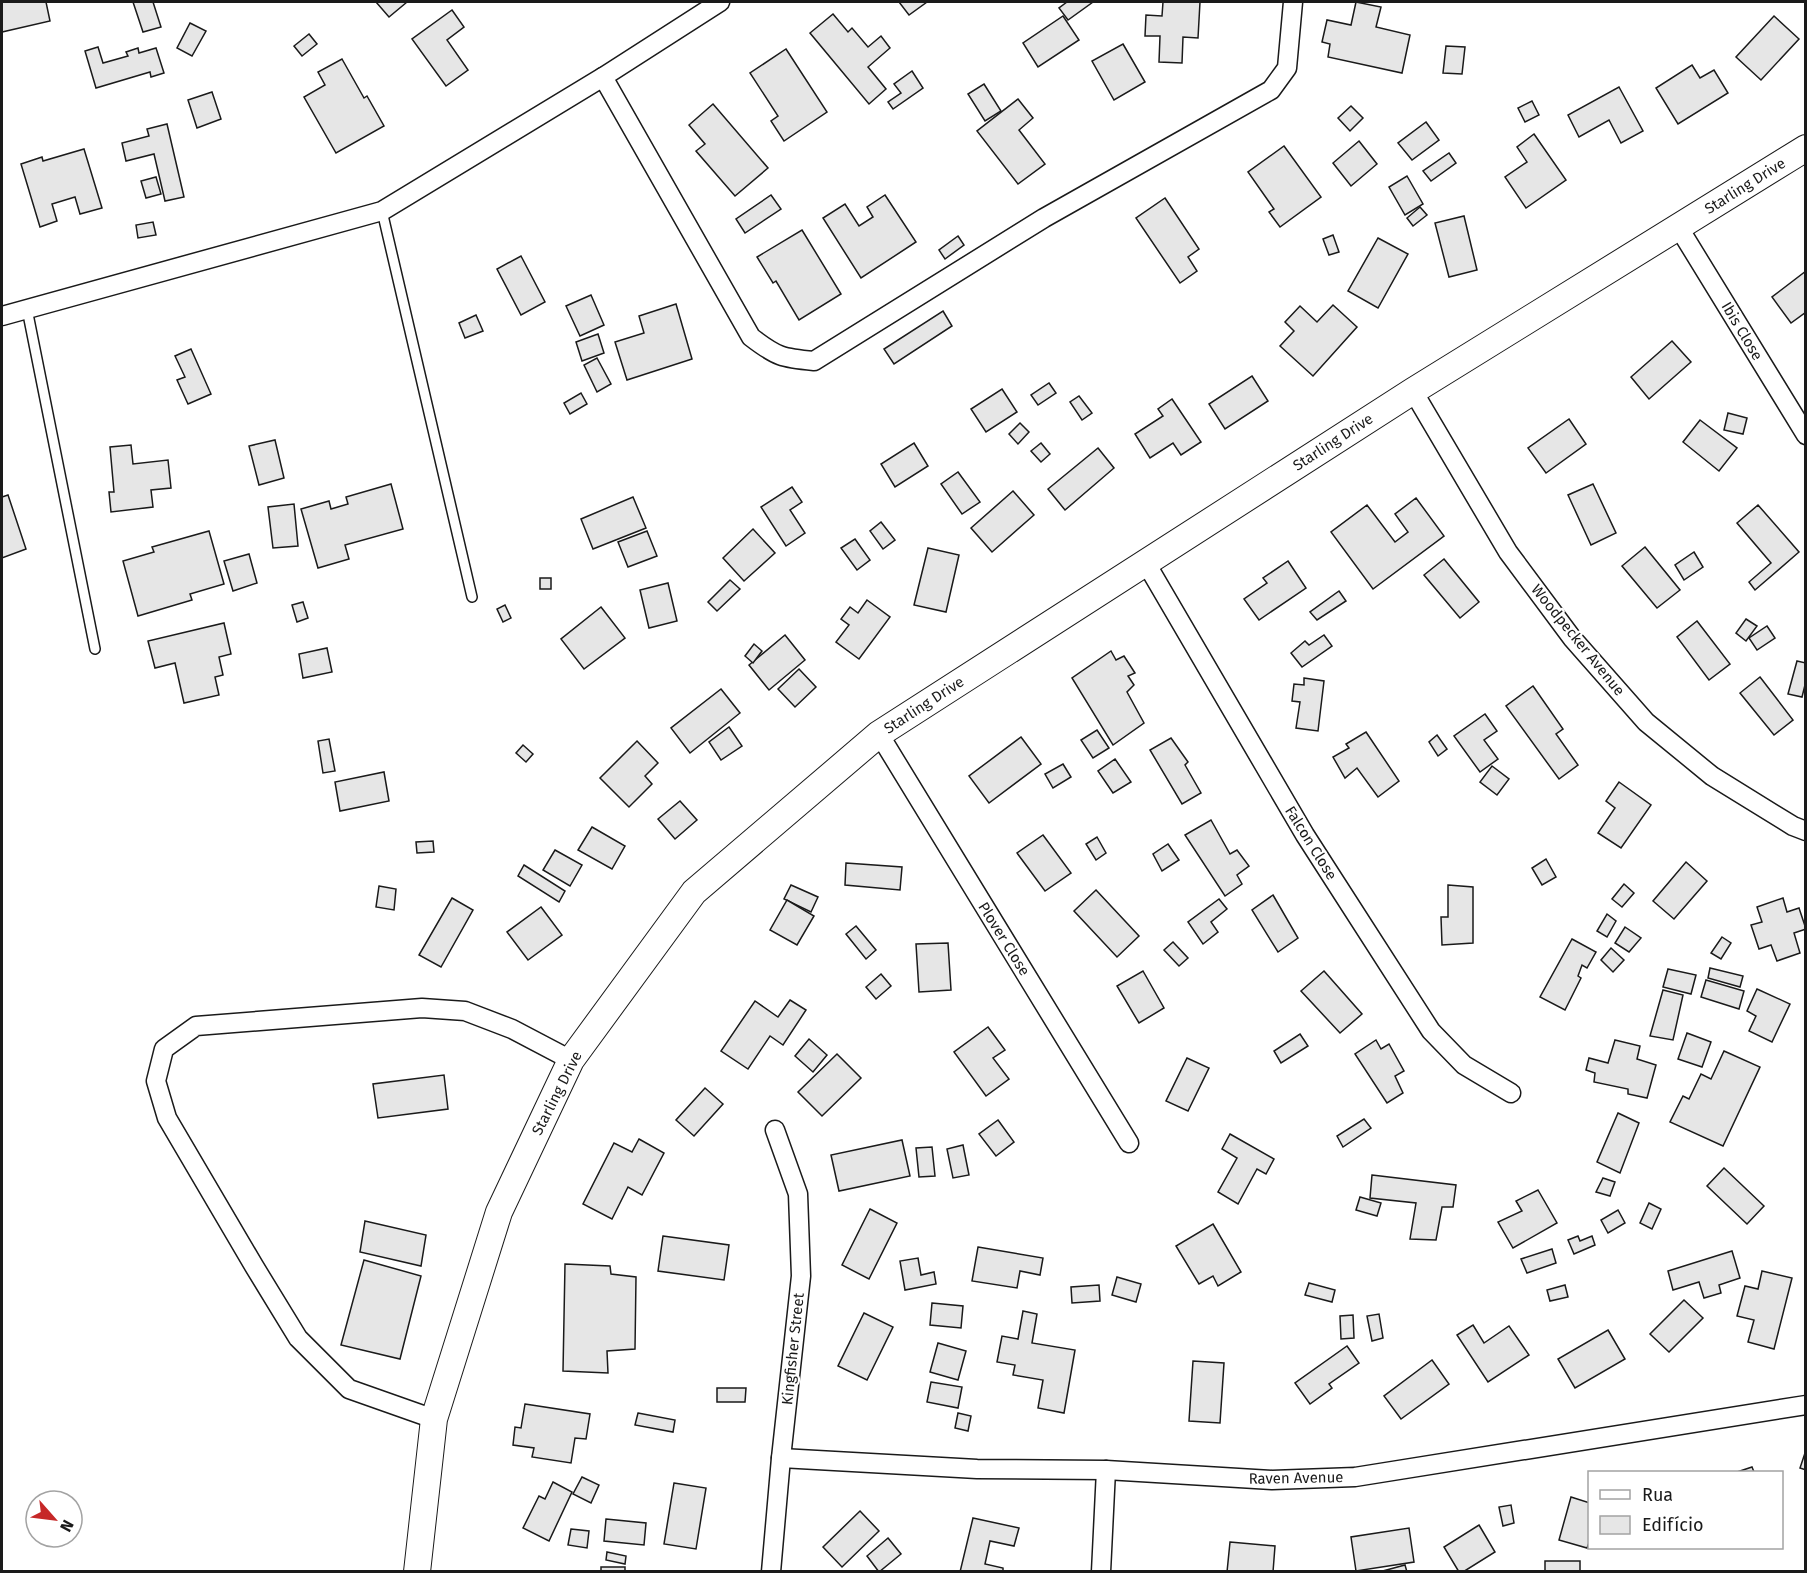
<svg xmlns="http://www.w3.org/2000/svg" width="1807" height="1573" font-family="'Fira Sans',sans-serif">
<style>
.building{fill:#e6e6e6;stroke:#1a1a1a;stroke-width:1.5}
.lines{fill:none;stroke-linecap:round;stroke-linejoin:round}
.lane-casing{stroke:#1a1a1a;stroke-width:12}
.street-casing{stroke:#1a1a1a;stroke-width:21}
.secondary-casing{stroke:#1a1a1a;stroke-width:28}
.lane{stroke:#fff;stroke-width:9}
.street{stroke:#fff;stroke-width:18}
.secondary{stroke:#fff;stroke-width:26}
.labels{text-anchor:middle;stroke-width:4.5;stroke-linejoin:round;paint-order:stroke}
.street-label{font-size:15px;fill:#1a1a1a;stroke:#fff}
</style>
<rect width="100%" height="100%" fill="#fff"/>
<g class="building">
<path d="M2,2H46L50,21L2,32Z"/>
<path d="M133,2H153L161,27L143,32Z"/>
<path d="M376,2H407L389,17Z"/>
<path d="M899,2H927L909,15Z"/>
<path d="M1067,2H1093L1068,20L1059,8Z"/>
<path d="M1163,2H1200L1198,38L1183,37L1182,63L1159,62L1160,36H1145L1146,15L1162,16Z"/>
<path d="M1356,2L1381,7L1376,27L1410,35L1402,73L1328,57L1330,44L1322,42L1327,20L1351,25Z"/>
<path d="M452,10L464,27L447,40L468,70L446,86L412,39Z"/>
<path d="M833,14L848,32L852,28L868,47L881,36L890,48L868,67L886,89L869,104L810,33Z"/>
<path d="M1063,16L1079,40L1038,67L1023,43Z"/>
<path d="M1774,16L1799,39L1761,80L1736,57Z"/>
<path d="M190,23L206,31L192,56L177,48Z"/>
<path d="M309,34L317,44L302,56L294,46Z"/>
<path d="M1123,44L1145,82L1114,100L1092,61Z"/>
<path d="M1446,46L1465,47L1462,74L1443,73Z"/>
<path d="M98,47L103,63L128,56L126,52L138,48L139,53L156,48L164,73L151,77L150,72L96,88L85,51Z"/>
<path d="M786,49L827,112L784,141L771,121L778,116L750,73Z"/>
<path d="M342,59L364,98L367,96L384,126L336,153L304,97L325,85L318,72Z"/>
<path d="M1692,65L1700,78L1714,70L1728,93L1678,124L1656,88Z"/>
<path d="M912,71L923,88L893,109L888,102L901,93L894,84Z"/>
<path d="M984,84L1001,111L985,121L968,94Z"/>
<path d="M1619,87L1643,131L1621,143L1609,120L1579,137L1568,115Z"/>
<path d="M212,92L221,119L197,128L188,100Z"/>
<path d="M1018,99L1033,118L1019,130L1045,164L1018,184L977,131Z"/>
<path d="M1532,101L1539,115L1525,122L1518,108Z"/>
<path d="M713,104L768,168L735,196L696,151L705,144L689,125Z"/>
<path d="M1351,106L1363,118L1350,131L1338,118Z"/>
<path d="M1426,122L1439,140L1412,160L1398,143Z"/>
<path d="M167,124L184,197L165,201L154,154L126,161L122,143L149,136L147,129Z"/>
<path d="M1534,134L1566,180L1526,208L1505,177L1527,162L1517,147Z"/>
<path d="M1359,141L1377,164L1351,186L1333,163Z"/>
<path d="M1284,146L1321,197L1280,227L1269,212L1274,209L1248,172Z"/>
<path d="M84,149L102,208L80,214L75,197L52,204L57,221L40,227L21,164L42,157L43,161Z"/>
<path d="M1449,153L1456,163L1431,181L1423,171Z"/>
<path d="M1407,176L1423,204L1405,215L1389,187Z"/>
<path d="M156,177L161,194L146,198L141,181Z"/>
<path d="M771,195L781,209L745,233L736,219Z"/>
<path d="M885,195L916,242L861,278L823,218L845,204L859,226L873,217L867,207Z"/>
<path d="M1165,198L1199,249L1188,257L1197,271L1180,283L1136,218Z"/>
<path d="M1420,207L1427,215L1413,226L1407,218Z"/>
<path d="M1464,216L1477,270L1449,277L1435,223Z"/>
<path d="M153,222L156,235L138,238L136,225Z"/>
<path d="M802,230L841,294L799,320L776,281L773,283L757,257Z"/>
<path d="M1333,235L1339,252L1329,255L1323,239Z"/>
<path d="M958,236L964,245L945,259L939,250Z"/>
<path d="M1378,238L1408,254L1378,308L1348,291Z"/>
<path d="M521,256L545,302L521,315L497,269Z"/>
<path d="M1806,271V312L1791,323L1772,297Z"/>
<path d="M591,295L604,325L580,336L566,306Z"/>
<path d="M676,304L692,359L627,380L615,342L644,333L639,316Z"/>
<path d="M1333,305L1357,327L1313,376L1280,346L1294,331L1285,322L1300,306L1317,322Z"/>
<path d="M943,311L952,326L894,364L884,349Z"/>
<path d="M476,315L483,331L465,338L459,323Z"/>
<path d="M598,334L604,353L582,361L576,342Z"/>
<path d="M1672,341L1691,362L1649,399L1631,377Z"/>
<path d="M191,349L211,394L188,404L177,380L185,377L175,356Z"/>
<path d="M597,358L611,384L597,392L584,365Z"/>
<path d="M1252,376L1268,401L1225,429L1209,404Z"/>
<path d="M1049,383L1056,393L1038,405L1031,395Z"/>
<path d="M1002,389L1017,412L986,432L971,409Z"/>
<path d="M581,393L587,404L570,414L564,403Z"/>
<path d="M1079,396L1092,413L1082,420L1070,402Z"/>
<path d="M1172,399L1201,442L1181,455L1173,443L1150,458L1135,434L1163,416L1158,409Z"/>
<path d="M1728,413L1747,418L1743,434L1724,430Z"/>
<path d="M1569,419L1586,444L1546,473L1528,448Z"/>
<path d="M1700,420L1737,448L1719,471L1683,442Z"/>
<path d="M1020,423L1029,432L1018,444L1009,434Z"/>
<path d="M275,440L284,478L259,485L249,446Z"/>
<path d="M914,443L928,466L895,487L881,464Z"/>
<path d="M1041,443L1050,454L1041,462L1031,451Z"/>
<path d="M131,445L133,464L168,460L171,488L151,490L153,507L111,512L109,492H114L110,447Z"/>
<path d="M1098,448L1114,468L1065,510L1048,489Z"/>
<path d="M958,472L980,502L962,514L941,484Z"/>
<path d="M391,484L403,529L345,545L349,559L318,568L301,509L329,501L331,509L348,504L346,497Z"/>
<path d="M1593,484L1616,533L1591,545L1568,495Z"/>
<path d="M792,487L802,502L790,510L805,533L786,546L761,507Z"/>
<path d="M1013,491L1034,515L992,552L971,528Z"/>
<path d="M8,495L26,549L2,558V497Z"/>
<path d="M633,497L646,528L593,549L581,519Z"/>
<path d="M1416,498L1444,536L1373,589L1331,532L1367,505L1395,542L1408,532L1395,514Z"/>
<path d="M294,504L298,546L273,548L268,507Z"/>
<path d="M1758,505L1799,552L1755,590L1749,582L1771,563L1737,523Z"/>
<path d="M881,522L895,540L883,549L870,531Z"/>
<path d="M753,529L775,553L744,581L723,558Z"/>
<path d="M209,531L224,584L190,594L192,600L138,616L123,561L154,552L152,547Z"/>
<path d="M647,531L657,556L628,567L618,542Z"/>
<path d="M855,539L870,560L857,570L841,548Z"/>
<path d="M1645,547L1680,590L1657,608L1622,566Z"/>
<path d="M928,548L959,555L946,612L914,605Z"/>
<path d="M1694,552L1703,567L1684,580L1675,565Z"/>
<path d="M249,554L257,583L233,591L224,561Z"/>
<path d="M1444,559L1479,602L1460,618L1424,575Z"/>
<path d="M1288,561L1306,588L1259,620L1244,599L1267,583L1263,578Z"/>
<rect x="540" y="578" width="11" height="11"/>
<path d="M730,580L740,589L717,611L708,602Z"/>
<path d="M668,583L677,621L649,628L640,590Z"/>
<path d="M1339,591L1346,601L1317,620L1310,612Z"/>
<path d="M867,600L890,617L859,659L836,642L849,625L841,619L850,607L858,613Z"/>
<path d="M303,602L308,618L297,622L292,605Z"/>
<path d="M505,605L511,618L503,622L497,609Z"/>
<path d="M601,607L625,638L584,669L561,639Z"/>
<path d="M1746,619L1757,626L1746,641L1736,633Z"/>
<path d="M1697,621L1730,664L1709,680L1677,637Z"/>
<path d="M224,623L231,654L219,657L223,675L215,677L219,695L184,703L175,663L155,668L148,641Z"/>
<path d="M1767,626L1775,638L1757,650L1749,638Z"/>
<path d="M785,635L805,660L769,690L749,665Z"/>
<path d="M1324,635L1332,646L1302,667L1291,653L1305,641L1309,645Z"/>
<path d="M754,644L762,651L753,663L745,656Z"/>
<path d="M327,648L332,672L303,678L299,654Z"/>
<path d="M1111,651L1116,660L1124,656L1135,673L1128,676L1134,685L1127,692L1144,723L1113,745L1072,678Z"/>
<path d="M1797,661L1806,663V681L1802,697L1788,694Z"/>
<path d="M799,669L816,687L795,707L778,689Z"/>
<path d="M1760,677L1793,720L1774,735L1740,693Z"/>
<path d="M1304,678L1324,681L1318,731L1296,728L1300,702L1292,701L1294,684L1304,685Z"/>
<path d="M1533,686L1563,729L1556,734L1578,765L1559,779L1506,706Z"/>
<path d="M721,689L740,713L690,753L671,728Z"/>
<path d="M1485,714L1497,731L1484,740L1498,759L1480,772L1454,736Z"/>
<path d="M729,727L742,746L721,760L709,742Z"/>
<path d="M1097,730L1109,748L1093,758L1081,740Z"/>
<path d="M1366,732L1399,781L1378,797L1357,768L1345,778L1333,757L1349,748L1346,744Z"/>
<path d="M1437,735L1447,749L1438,756L1429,742Z"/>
<path d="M1021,737L1041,764L989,803L969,776Z"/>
<path d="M1171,738L1188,762L1185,765L1201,793L1182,804L1150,750Z"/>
<path d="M329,739L335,771L323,773L318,741Z"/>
<path d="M637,741L658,763L645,776L652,784L629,807L600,778Z"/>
<path d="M523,745L533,754L526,762L516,753Z"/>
<path d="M1115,759L1131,782L1113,793L1098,771Z"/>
<path d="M1063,764L1071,777L1053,788L1045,774Z"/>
<path d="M1492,766L1509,779L1497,795L1480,782Z"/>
<path d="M384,772L389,801L340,811L335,782Z"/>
<path d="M1619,782L1651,805L1621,848L1598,833L1615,808L1606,801Z"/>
<path d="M680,801L697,820L675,839L658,819Z"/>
<path d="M1211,820L1230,854L1237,850L1249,866L1237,875L1242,884L1225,896L1185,835Z"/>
<path d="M592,827L625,846L612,869L578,850Z"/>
<path d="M1043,835L1071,873L1045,891L1017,853Z"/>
<path d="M1097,837L1106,853L1096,860L1086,844Z"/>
<path d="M433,841L434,852L417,853L416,842Z"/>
<path d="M1168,844L1179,860L1162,871L1153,854Z"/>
<path d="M555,850L582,865L570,886L543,870Z"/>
<path d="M1546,859L1556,877L1542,885L1532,868Z"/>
<path d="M1686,862L1707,881L1674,919L1653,901Z"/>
<path d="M846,863L902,867L900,890L845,885Z"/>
<path d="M524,865L565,891L559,902L518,876Z"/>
<path d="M1624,884L1634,893L1622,907L1612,899Z"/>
<path d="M791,885L818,897L811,912L784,899Z"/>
<path d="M1448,885L1473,887V943L1442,945L1441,917H1448Z"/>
<path d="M379,886L396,889L394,910L376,907Z"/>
<path d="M1096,890L1139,936L1117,957L1074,911Z"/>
<path d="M1273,895L1298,938L1278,952L1252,910Z"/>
<path d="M452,898L473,910L441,967L419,955Z"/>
<path d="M1783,898L1787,912L1799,908L1806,929L1794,933L1800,953L1777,961L1771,945L1759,949L1751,925L1762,922L1757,907Z"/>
<path d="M1219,899L1227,909L1211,922L1218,932L1203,944L1188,922Z"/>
<path d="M787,900L814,916L797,945L770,930Z"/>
<path d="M541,907L562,935L528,960L507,932Z"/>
<path d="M1607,914L1616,921L1607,937L1597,931Z"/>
<path d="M856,926L876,950L866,959L846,934Z"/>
<path d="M1625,927L1641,938L1629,952L1615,943Z"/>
<path d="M1722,937L1731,943L1721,959L1711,953Z"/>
<path d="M1572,939L1596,952L1587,968L1582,965L1578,976L1581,978L1565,1010L1540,997Z"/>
<path d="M1173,942L1188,958L1179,966L1164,950Z"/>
<path d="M948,943L951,990L919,992L916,944Z"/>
<path d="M1611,948L1624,960L1613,972L1601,960Z"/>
<path d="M1710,968L1743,976L1740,987L1708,978Z"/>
<path d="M1668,969L1696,975L1691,994L1663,987Z"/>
<path d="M1143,971L1164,1008L1139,1023L1117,986Z"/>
<path d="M1324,971L1362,1014L1340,1033L1301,991Z"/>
<path d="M881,974L891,986L876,999L866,987Z"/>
<path d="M1706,980L1744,991L1739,1009L1701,997Z"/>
<path d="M1757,989L1790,1004L1772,1042L1749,1031L1756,1016L1747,1011Z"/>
<path d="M1663,990L1683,995L1673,1040L1650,1036Z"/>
<path d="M790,1000L806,1010L783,1045L770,1036L748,1069L721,1051L755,1001L778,1017Z"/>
<path d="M988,1027L1005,1050L993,1058L1009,1079L986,1096L954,1052Z"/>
<path d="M1687,1033L1711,1042L1702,1067L1678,1059Z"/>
<path d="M1300,1034L1308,1046L1281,1063L1274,1051Z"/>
<path d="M809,1039L827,1055L813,1072L795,1056Z"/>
<path d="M1376,1040L1381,1049L1389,1044L1404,1071L1395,1076L1403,1093L1387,1103L1355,1054Z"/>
<path d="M1615,1040L1640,1046L1637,1059L1656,1065L1647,1098L1628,1094V1089L1594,1082L1595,1073L1586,1070L1589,1058L1608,1063Z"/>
<path d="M1724,1051L1760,1067L1723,1146L1670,1122L1683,1096L1689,1099L1701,1074L1711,1079Z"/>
<path d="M837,1054L861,1078L822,1116L798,1092Z"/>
<path d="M1187,1058L1209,1068L1188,1111L1166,1101Z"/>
<path d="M444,1075L448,1109L378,1118L373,1084Z"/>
<path d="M705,1088L723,1104L694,1136L676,1120Z"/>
<path d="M1618,1113L1639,1123L1620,1173L1597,1162Z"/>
<path d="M1364,1119L1371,1128L1343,1147L1337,1136Z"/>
<path d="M998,1120L1014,1142L996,1156L979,1134Z"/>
<path d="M1230,1134L1274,1159L1266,1174L1257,1169L1238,1204L1218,1192L1237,1158L1222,1149Z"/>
<path d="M639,1139L664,1153L642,1195L628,1187L612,1219L583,1204L614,1143L632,1152Z"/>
<path d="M902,1140L910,1176L839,1191L831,1155Z"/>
<path d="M963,1145L969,1175L953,1178L947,1149Z"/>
<path d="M932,1147L935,1176L919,1177L916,1148Z"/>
<path d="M1724,1168L1764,1206L1747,1224L1707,1186Z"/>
<path d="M1372,1175L1456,1185L1453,1207H1442L1436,1240L1410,1239L1416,1203L1370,1198Z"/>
<path d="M1603,1178L1615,1182L1610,1196L1596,1192Z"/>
<path d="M1538,1190L1557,1223L1513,1248L1498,1222L1522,1211L1516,1201Z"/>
<path d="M1360,1197L1381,1203L1377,1216L1356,1210Z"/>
<path d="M1649,1203L1661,1209L1652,1229L1640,1223Z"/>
<path d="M870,1209L897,1223L869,1279L842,1265Z"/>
<path d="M1618,1210L1625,1223L1608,1233L1601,1220Z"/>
<path d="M365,1221L426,1235L421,1266L360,1252Z"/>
<path d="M1213,1224L1241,1272L1218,1286L1213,1276L1199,1284L1176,1246Z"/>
<path d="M663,1236L729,1245L724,1280L658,1271Z"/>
<path d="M1578,1236L1580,1241L1592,1236L1595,1245L1574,1254L1568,1240Z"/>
<path d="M978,1247L1043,1258L1040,1275L1020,1271L1017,1288L972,1281Z"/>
<path d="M1552,1249L1556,1263L1527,1273L1521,1259Z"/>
<path d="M1732,1251L1740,1278L1719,1285L1721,1293L1704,1298L1699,1282L1673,1290L1668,1271Z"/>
<path d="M918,1258L921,1275L934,1272L936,1284L905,1290L900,1261Z"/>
<path d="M364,1260L421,1276L400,1359L341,1345Z"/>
<path d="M565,1264L610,1266L611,1274L636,1277L635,1349L607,1351L608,1373L563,1371Z"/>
<path d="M1762,1271L1792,1278L1774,1349L1748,1342L1754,1320L1737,1316L1745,1286L1758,1289Z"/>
<path d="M1117,1277L1141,1284L1136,1302L1112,1295Z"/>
<path d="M1309,1283L1335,1290L1332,1302L1305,1295Z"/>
<path d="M1099,1285L1100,1301L1072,1303L1071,1287Z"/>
<path d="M1565,1285L1568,1297L1550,1301L1547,1290Z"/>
<path d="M1684,1300L1703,1318L1669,1352L1650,1334Z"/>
<path d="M932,1303L963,1306L961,1328L930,1325Z"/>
<path d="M1023,1311L1037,1314L1032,1343L1075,1350L1064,1413L1038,1408L1043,1380L1013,1375L1015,1365L997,1362L1002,1336L1018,1339Z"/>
<path d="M864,1313L893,1327L867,1380L838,1366Z"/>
<path d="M1379,1314L1383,1338L1372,1341L1367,1316Z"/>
<path d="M1353,1315L1354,1338L1341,1339L1340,1316Z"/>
<path d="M1473,1325L1484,1343L1509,1326L1529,1355L1488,1382L1457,1335Z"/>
<path d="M1608,1330L1625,1359L1575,1388L1558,1359Z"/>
<path d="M938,1343L966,1351L958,1380L930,1372Z"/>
<path d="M1347,1346L1359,1363L1329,1384L1332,1388L1310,1404L1295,1383Z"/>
<path d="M1432,1360L1449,1384L1401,1419L1384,1396Z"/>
<path d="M1193,1361L1224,1363L1220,1423L1189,1421Z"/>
<path d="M931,1382L962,1387L958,1408L927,1402Z"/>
<path d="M717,1388H746L745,1402H717Z"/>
<path d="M525,1404L590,1414L586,1439L575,1438L571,1463L532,1457L534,1448L513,1445L515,1427L521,1428Z"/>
<path d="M638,1413L675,1420L673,1432L635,1425Z"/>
<path d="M958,1413L971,1416L968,1431L955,1428Z"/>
<path d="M1805,1453H1806V1470L1800,1468Z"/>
<path d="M1752,1467L1754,1472H1737Z"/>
<path d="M582,1477L599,1485L591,1503L573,1494Z"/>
<path d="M553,1482L572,1492L549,1541L523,1528L539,1496L545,1499Z"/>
<path d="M674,1483L706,1488L696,1549L664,1544Z"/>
<path d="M1571,1497L1590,1503V1540L1587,1548L1559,1540Z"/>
<path d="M1511,1505L1514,1523L1503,1526L1499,1507Z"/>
<path d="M860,1511L879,1531L842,1567L823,1547Z"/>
<path d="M973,1518L1019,1528L1014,1546L990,1541L985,1564L1003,1568V1572H960Z"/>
<path d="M606,1519L646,1523L644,1545L604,1541Z"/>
<path d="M1479,1525L1495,1552L1463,1572H1459L1444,1547Z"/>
<path d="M1409,1528L1414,1562L1356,1571L1351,1537Z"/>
<path d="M571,1529L589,1531L587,1548L568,1545Z"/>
<path d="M888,1538L901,1554L879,1572L867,1556Z"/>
<path d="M1230,1542L1275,1546L1273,1572H1227Z"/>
<path d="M607,1552L626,1556L625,1564L606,1560Z"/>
<rect x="1545" y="1561" width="35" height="11"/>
<path d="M1405,1565L1407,1572H1379Z"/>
<rect x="601" y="1567" width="24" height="5"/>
</g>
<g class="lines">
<defs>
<g id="lane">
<path d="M382,211L472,597"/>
<path d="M27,309L95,649"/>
</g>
<g id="street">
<path d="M603,77L751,337C777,357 782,358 814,361L1044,218L1271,90L1287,68L1293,2"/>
<path d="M1679,228L1806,435"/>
<path d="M2,316L382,211L603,77L720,2"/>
<path d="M1413,391L1508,552L1572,638L1646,722L1712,776L1793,826L1806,831"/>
<path d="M1146,563L1305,835L1431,1031L1464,1065L1511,1093"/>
<path d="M879,734L1129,1143"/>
<path d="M434,1419L349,1389L298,1338L254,1266L167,1118L156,1081L164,1049L196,1026L422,1008L465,1011L512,1029L571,1060"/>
<path d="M781,1458L977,1469L1106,1470L1272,1480L1355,1477L1806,1405"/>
<path d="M771,1572L781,1458L801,1276L798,1194L775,1130"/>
<path d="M1101,1572L1106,1470"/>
</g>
<path id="secondary" d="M417,1572L434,1419L499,1212L571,1060L694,892L879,734L1413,391L1806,148"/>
</defs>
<use href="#lane" class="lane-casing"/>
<use href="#street" class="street-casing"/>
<use href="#secondary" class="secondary-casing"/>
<use href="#lane" class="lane"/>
<use href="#street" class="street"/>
<use href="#secondary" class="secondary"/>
</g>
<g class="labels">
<g class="street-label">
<text transform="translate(1745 186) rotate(-32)" y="5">Starling Drive</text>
<text transform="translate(1742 331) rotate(59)" y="5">Ibis Close</text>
<text transform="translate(1333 442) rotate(-33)" y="5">Starling Drive</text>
<text transform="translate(1578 640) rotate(51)" y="5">Woodpecker Avenue</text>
<text transform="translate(924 705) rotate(-33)" y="5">Starling Drive</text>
<text transform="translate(1311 843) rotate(58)" y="5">Falcon Close</text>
<text transform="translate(1004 939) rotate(58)" y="5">Plover Close</text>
<text transform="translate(557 1093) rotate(-63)" y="5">Starling Drive</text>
<text transform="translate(793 1349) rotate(-84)" y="5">Kingfisher Street</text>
<text transform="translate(1296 1478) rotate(-1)" y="5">Raven Avenue</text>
</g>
</g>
<rect width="1807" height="1573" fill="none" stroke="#1a1a1a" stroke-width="6"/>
<rect x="1588" y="1471" width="195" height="78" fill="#ffffff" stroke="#a3a3a3" stroke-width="1.5"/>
<rect x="1600" y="1490" width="30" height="9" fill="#ffffff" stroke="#a3a3a3" stroke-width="1.5"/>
<text x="1642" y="1501" font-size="18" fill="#1a1a1a">Rua</text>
<rect x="1600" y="1516" width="30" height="18" fill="#e6e6e6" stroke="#a3a3a3" stroke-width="1.5"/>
<text x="1642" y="1531" font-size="18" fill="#1a1a1a">Edifício</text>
<g transform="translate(54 1519) rotate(118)"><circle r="28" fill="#ffffff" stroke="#a3a3a3" stroke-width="1.5"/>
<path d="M0-4.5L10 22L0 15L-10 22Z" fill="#c62828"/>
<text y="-9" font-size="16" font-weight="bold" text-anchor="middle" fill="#1a1a1a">N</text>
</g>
</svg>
